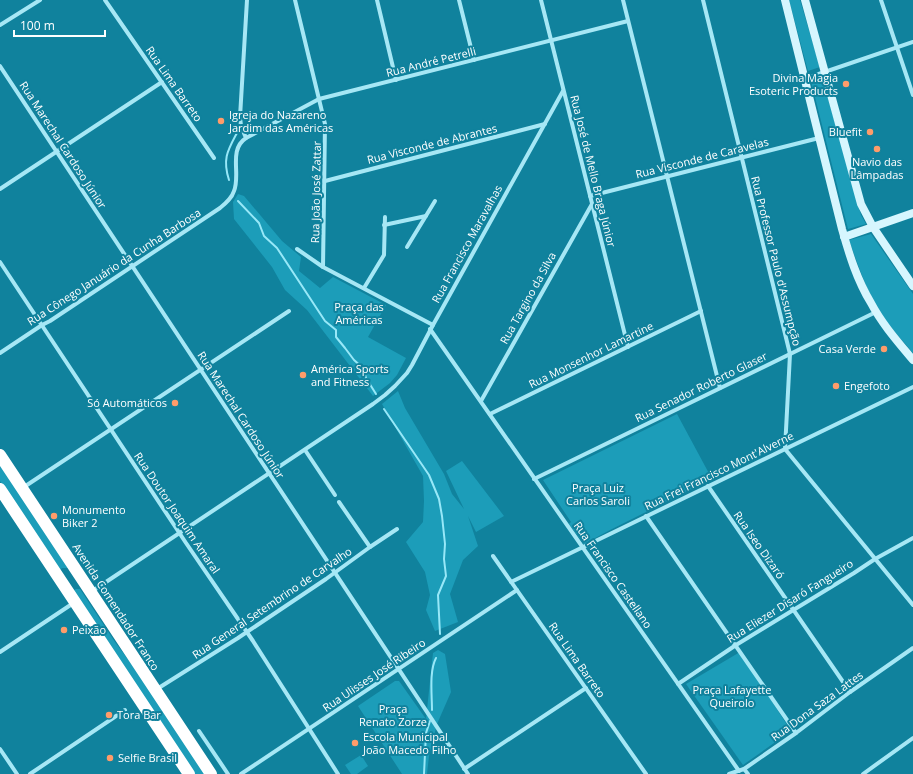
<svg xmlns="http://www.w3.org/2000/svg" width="913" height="774" font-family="'Open Sans',sans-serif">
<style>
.green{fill:#1c9db9}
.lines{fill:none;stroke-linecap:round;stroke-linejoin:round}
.stream{stroke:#97e8f8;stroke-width:2}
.street{stroke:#a6e7f5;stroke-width:4}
.secondary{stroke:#d6f6fe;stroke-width:8}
.highway{stroke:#fff;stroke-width:12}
.poi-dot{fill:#ff9c6a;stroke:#10829d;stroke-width:1.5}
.labels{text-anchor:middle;stroke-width:4;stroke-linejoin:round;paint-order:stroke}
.street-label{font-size:11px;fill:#fff;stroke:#10829d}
.poi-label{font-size:11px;fill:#fff;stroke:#10829d;text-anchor:start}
.park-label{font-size:11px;fill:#fff;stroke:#10829d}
</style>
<rect width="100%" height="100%" fill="#10829d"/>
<g class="green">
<path d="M789,0H800L820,67L808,71Z"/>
<path d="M822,77L861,215L866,224L848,229L811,81Z"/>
<path d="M238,194L244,196L282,241L301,257L299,271L320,288L333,277L386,305L368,337L406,358L397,375L390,383L373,396L307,310L285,290L272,267L234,219L233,202Z"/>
<path d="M871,234L913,294V353C902,340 889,326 880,312C866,290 858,265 849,240Z"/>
<path d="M398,391L405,408L444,474L452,494L464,509L446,471L462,461L504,516L476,532L468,516L478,546L463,560L450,594L458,622L435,631L426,610L430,595L425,572L406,542L423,522L424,501L423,476L382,404Z"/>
<path d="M677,414L712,479L612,529L584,544L569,524L571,522L543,480Z"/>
<path d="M0,464L69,568H62L59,571L0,481Z"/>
<path d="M76,589H80L115,642L136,670L205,774H193L74,590Z"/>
<path d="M438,650L445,654L451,692L437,724L429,756L427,774H402L358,706L395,681H399L426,719L433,653Z"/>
<path d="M740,652L791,731L743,765L686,684Z"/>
<path d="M361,755L368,766L357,774H351L345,765Z"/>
</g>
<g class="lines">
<g class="stream">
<path d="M229,180C222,158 228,150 238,131"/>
<path d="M238,201L259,223L264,236L277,248L325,321L336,330V337L345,348L354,360L363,368L366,378L376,394"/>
<path d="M384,409L429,475L439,499L442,516L445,544L444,559L446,576L438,595L440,634"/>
<path d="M432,710C432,695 429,671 436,658"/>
<path d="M424,774L426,733L430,721"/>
</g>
<g class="street">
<path d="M105,0L214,158"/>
<path d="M295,0L325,124L323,267"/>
<path d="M377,0L396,80"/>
<path d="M459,0L474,60"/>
<path d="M541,0L628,347"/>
<path d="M623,0L720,388"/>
<path d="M703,0L790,354L785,449L913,605"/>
<path d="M881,0L913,95"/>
<path d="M0,25L40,0"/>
<path d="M0,66L468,774"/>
<path d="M804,79L913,42"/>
<path d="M246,138L319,99L628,21"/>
<path d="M325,181L545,124"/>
<path d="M0,189L162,82"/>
<path d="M590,196L819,138"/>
<path d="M384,225L426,216"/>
<path d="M407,247L435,201"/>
<path d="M297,249L323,267L433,325"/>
<path d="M0,262L186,543L253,641L338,774"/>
<path d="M364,288L384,255L385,217"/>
<path d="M430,329L739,771"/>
<path d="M0,353L42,325L50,321L220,208C226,203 232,198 234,191C241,174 228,150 246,138L241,126L240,117L247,0"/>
<path d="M481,401L592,204"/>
<path d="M490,414L701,311"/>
<path d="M305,450L335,495"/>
<path d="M534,479L876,312"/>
<path d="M708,486L850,692"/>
<path d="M24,487L289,311"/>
<path d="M339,502L370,547"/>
<path d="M646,516L796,733"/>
<path d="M493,556L646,774"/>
<path d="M511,582L913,387"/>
<path d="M91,592L373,404L385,395L395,386L407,373L412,365L433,325L563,91"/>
<path d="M0,652L75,602"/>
<path d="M678,684L736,645L854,573L875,559L913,538"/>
<path d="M157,689L238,638L326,579L370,547L397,529"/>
<path d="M199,731L228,774"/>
<path d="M0,749L17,774"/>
<path d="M464,769L586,688"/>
<path d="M744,769L748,774"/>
<path d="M30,774L125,710"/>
<path d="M241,774L517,590"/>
<path d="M729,774L744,769L796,733L850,692L913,648"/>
<path d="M863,774L913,738"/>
</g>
<g class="secondary">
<path d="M785,0L842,229C849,254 857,280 871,303C882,324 898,342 913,360"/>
<path d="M805,0L861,204L873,227L913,286"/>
<path d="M844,237L913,213"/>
</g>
<g class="highway">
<path d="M0,455L211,774"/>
<path d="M0,489L189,774"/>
</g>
</g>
<g class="poi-dot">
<circle cx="846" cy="84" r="4"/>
<circle cx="221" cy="121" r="4"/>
<circle cx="870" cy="132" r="4"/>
<circle cx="877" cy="149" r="4"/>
<circle cx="884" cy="349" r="4"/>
<circle cx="303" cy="375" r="4"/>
<circle cx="836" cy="386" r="4"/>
<circle cx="175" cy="403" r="4"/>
<circle cx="54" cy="516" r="4"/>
<circle cx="64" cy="630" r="4"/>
<circle cx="109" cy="715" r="4"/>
<circle cx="355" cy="743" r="4"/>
<circle cx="110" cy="758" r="4"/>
</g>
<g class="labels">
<g class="street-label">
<text transform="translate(431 62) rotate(-14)" y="4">Rua André Petrelli</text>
<text transform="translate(174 84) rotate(55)" y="4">Rua Lima Barreto</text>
<text transform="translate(432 144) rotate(-14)" y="4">Rua Visconde de Abrantes</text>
<text transform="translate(63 145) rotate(57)" y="4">Rua Marechal Cardoso Júnior</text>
<text transform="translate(702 158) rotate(-14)" y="4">Rua Visconde de Caravelas</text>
<text transform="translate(593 171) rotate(76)" y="4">Rua José de Mello Braga Júnior</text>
<text transform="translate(316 192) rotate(-89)" y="4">Rua João José Zattar</text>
<text transform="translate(467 244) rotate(-61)" y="4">Rua Francisco Maravalhas</text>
<text transform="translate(776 261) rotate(76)" y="4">Rua Professor Paulo d'Assumpção</text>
<text transform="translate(114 267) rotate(-33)" y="4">Rua Cônego Januário da Cunha Barbosa</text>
<text transform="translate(528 298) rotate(-61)" y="4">Rua Targino da Silva</text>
<text transform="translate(591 355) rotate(-26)" y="4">Rua Monsenhor Lamartine</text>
<text transform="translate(701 387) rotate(-26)" y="4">Rua Senador Roberto Glaser</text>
<text transform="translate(241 415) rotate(57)" y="4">Rua Marechal Cardoso Júnior</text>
<text transform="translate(719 471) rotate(-26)" y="4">Rua Frei Francisco Mont'Alverne</text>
<text transform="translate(177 513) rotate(56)" y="4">Rua Doutor Joaquim Amaral</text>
<text transform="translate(759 545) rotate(55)" y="4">Rua Iseo Dizaró</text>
<text transform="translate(613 575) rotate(55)" y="4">Rua Francisco Castellano</text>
<text transform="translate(790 601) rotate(-32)" y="4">Rua Eliezer Disaró Fangueiro</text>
<text transform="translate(272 603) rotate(-34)" y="4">Rua General Setembrino de Carvalho</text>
<text transform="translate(116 607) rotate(57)" y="4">Avenida Comendador Franco</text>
<text transform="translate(577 660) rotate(55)" y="4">Rua Lima Barreto</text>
<text transform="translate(374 675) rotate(-34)" y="4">Rua Ulisses José Ribeiro</text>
<text transform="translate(817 706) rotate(-36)" y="4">Rua Dona Saza Lattes</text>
</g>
<g class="poi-label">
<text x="838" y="82" text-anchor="end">Divina Magia<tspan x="838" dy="13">Esoteric Products</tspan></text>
<text x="229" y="119">Igreja do Nazareno<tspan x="229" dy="13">Jardim das Américas</tspan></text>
<text x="862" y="136" text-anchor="end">Bluefit</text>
<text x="877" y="166" text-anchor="middle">Navio das<tspan x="877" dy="13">Lâmpadas</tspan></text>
<text x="876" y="353" text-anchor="end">Casa Verde</text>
<text x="311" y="373">América Sports<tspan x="311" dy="13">and Fitness</tspan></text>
<text x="844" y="390">Engefoto</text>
<text x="167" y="407" text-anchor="end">Só Automáticos</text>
<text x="62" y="514">Monumento<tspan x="62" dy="13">Biker 2</tspan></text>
<text x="72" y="634">Peixão</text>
<text x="117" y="719">Tora Bar</text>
<text x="363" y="741">Escola Municipal<tspan x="363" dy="13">João Macedo Filho</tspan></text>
<text x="118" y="762">Selfie Brasil</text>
</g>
<g class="park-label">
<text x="359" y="311">Praça das<tspan x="359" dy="13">Américas</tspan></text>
<text x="598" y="492">Praça Luiz<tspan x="598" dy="13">Carlos Saroli</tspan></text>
<text x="732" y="694">Praça Lafayette<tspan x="732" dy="13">Queirolo</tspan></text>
<text x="393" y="713">Praça<tspan x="393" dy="13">Renato Zorze</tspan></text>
</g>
</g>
<path d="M14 30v6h91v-6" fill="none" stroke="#ffffff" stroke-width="2"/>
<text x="20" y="30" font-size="12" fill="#ffffff" stroke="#10829d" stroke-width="3" paint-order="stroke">100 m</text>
</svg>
